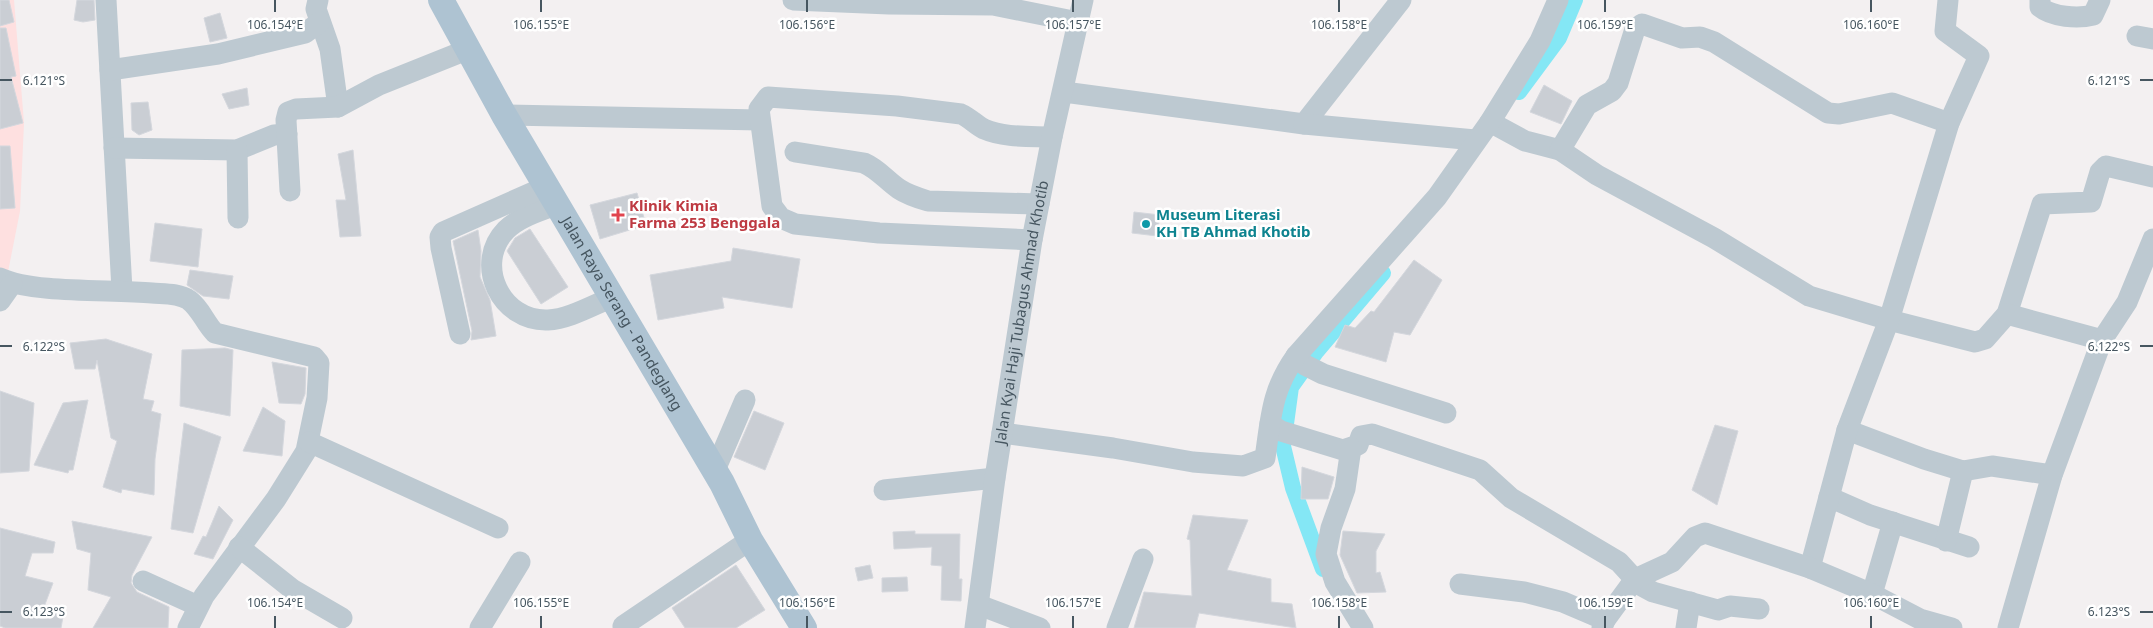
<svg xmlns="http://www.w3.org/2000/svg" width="2153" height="628" font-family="'Noto Sans',sans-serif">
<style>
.medical{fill:#fee0e0}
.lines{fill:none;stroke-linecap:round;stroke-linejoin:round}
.canal{stroke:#84e7f5;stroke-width:16}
.building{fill:#caced4;stroke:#d4d7dd}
.minor{stroke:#bdc9d1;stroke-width:21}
.major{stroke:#aec3d2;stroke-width:26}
.ticks{fill:none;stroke:#465660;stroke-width:2}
.health-dot{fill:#e0444e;stroke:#fff;stroke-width:2}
.culture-dot{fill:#0f9aa8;stroke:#fff;stroke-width:2}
.labels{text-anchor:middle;stroke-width:5;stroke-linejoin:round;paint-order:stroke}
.health-label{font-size:15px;font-weight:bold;fill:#be3a42;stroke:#fff;text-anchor:start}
.culture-label{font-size:15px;font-weight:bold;fill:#0d838f;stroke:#fff;text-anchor:start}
.street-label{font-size:15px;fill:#465660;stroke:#fff}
.ticks-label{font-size:12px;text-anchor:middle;fill:#465660;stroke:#fff;stroke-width:5;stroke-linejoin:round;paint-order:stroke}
</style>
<rect width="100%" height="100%" fill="#f3f0f1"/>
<path class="medical" d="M0,0H14L24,123L20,211L6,282L0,285Z"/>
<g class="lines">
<g class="canal">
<path d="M1519,92L1559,38L1575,0"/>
<path d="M1323,569L1293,488L1283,446L1291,387L1316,352L1383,273"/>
</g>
</g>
<g class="building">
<path d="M0,0H9L14,22L0,26Z"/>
<path d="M77,0H94L95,20L83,22L74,20Z"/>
<path d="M220,13L227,38L210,42L204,18Z"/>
<path d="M0,28H6L16,76L11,77L23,123L0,129Z"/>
<path d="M1544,85L1572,101L1561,124L1530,112Z"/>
<path d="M247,88L249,105L229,109L222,94Z"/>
<path d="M148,102L152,130L139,135L132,130L131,103Z"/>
<path d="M0,146H10L15,208L0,209Z"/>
<path d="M353,150L361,236L340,237L336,200H346L338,154Z"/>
<path d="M637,193L646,225L600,239L590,205Z"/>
<path d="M1134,212L1160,215L1157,236L1132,233Z"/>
<path d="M155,223L202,229L198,267L150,261Z"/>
<path d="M530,229L568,287L541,304L507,251L515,238Z"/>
<path d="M478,230L481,251L480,277L490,300L496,336L471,340L472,331L453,241Z"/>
<path d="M733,248L800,259L792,308L722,297L724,308L658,320L650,275L731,261Z"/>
<path d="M1414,260L1442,280L1410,335L1394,332L1386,362L1335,347L1345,325L1355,328L1371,311L1374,312Z"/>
<path d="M190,270L233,276L229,299L203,296L187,285Z"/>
<path d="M106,339L152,354L143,399L154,401L151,411L161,414L155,459L154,495L122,489L121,493L103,487L117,441L111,438L97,360L95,369H75L70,343Z"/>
<path d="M225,348L233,350L230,416L180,406L182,350Z"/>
<path d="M272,362L306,368L305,394L301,404L279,403Z"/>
<path d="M0,391L34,403L29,471L0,473Z"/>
<path d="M88,400L73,470H69L68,473L34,465L63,403Z"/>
<path d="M263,407L285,421L282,456L243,451Z"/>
<path d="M754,411L784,423L765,470L734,457Z"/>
<path d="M184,423L221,437L193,533L171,529Z"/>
<path d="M1715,425L1738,431L1717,505L1692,490Z"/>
<path d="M1302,467L1334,477L1328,499H1301Z"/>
<path d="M219,506L233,520L213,559L194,554L203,536L206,537Z"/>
<path d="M1193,515L1248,520L1227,570L1271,579V602L1292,604L1296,628L1199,613L1195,628H1134L1144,592L1192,596L1190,540L1187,539Z"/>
<path d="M72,521L152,537L132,575L131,583L137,592L169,607L168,628H93L111,597L88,590L91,553L77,549Z"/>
<path d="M0,528L55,542L53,553H32L25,576L53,583L44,607L64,611L61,628H5L0,626Z"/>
<path d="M915,531V534H960L959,579H962L961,601L941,600L942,566L931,565L932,547L894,549L893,532Z"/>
<path d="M1343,531L1385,534L1376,551V573L1380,572L1386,592L1357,593L1340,555Z"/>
<path d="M736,565L765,610L736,628H685L672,608Z"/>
<path d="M870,565L873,578L858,581L855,568Z"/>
<path d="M907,577L908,591L882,592V578Z"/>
</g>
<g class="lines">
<g class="minor">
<path d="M106,0L122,290"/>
<path d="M318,0L316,9L330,49L338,107"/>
<path d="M793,0L889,4L993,5L1078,22"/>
<path d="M2040,0V7C2052,17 2078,19 2093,15L2100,0"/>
<path d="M2137,36L2153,39"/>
<path d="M110,70L218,54L305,33L320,22"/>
<path d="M1064,92L1304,124L1401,0"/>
<path d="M504,115L760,120"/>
<path d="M1490,122L1525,141L1560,150L1597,175L1714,238L1809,296L1889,320L1975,342L1985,339L2007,314L2042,204L2091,202L2100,172L2106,166L2153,177"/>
<path d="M1304,124L1475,140"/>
<path d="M114,148L237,150L274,135L287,134"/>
<path d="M237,150L238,218"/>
<path d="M1560,150L1587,105L1612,91L1618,83L1635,29L1642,24L1682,38L1700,37L1714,42L1828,113L1839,114L1892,103L1949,123"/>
<path d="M795,152L864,163C878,169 886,180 899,189C908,195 918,198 928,201L1039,204"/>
<path d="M290,191L286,120L288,112L296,109L338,107L379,85L469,49"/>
<path d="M558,204C541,211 520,216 506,230C473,264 501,322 548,320C569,319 593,305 613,297"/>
<path d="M1032,240L879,233L795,224L781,218L772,206L759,109L768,97L897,106L961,114C970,118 976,125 984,129C1004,138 1031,136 1052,137"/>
<path d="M0,278C35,294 111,289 152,293C164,294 179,293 189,300C201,309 205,323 215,333L314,357L319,363L317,398L306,451L276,499L204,596L188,628"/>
<path d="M0,301L12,284"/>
<path d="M2007,314L2102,340"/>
<path d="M460,334L441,248L440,237L443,232L547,186"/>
<path d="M1296,356L1305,365L1323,374L1446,413"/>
<path d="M1270,424L1281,431L1343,450L1358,445L1361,436L1372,434L1480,470L1511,498L1619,562L1640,585L1653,592L1718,610L1730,606L1759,609"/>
<path d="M1847,430L1924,459L1963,471L1992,466L2052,475"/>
<path d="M1002,433L1113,448L1193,462L1243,466L1265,458C1271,418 1271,391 1296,356L1437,197L1490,122L1540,41L1558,0"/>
<path d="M309,442L498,528"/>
<path d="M1351,448L1345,489L1331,528L1326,554L1335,582L1363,628"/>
<path d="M715,470L745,400"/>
<path d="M884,490L995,478"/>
<path d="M1829,497L1870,515L1969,547"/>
<path d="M1946,541L1963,471"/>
<path d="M239,547L292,589L342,618"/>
<path d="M1810,568L1847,430L1889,320L1949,123L1979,56L1945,31L1948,0"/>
<path d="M143,581L198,606"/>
<path d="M1460,584L1524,592L1563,602L1605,620"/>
<path d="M1872,594L1893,522"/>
<path d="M979,605L1040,628"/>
<path d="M623,626L750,540"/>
<path d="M480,628L520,562"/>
<path id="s1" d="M975,628L995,478L1032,240L1052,137L1083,0"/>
<path d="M1117,628L1143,559"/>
<path d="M1602,628L1605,620L1635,579L1672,562L1695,537L1705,533L1810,568L1872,594L1920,619L1952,628"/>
<path d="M1686,628L1690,602"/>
<path d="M2008,628L2052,475L2102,340L2127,302L2153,239"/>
</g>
<path class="major" id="s2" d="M441,0L504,115L722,483L750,540L804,628"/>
</g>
<path class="ticks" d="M275,0V12M541,0V12M807,0V12M1073,0V12M1339,0V12M1605,0V12M1871,0V12M0,80H12M2140,80H2153M0,346H12M2140,346H2153M0,612H12M2140,612H2153M275,616V628M541,616V628M807,616V628M1073,616V628M1339,616V628M1605,616V628M1871,616V628"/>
<path class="health-dot" d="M615.5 207.5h5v5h5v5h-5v5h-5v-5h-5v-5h5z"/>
<circle class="culture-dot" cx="1146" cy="224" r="5"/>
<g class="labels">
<g class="health-label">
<text x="629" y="211">Klinik Kimia<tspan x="629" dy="17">Farma 253 Benggala</tspan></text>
</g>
<g class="culture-label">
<text x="1156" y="220">Museum Literasi<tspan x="1156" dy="17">KH TB Ahmad Khotib</tspan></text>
</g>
<g class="street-label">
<text dy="5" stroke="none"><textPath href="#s1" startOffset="319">Jalan Kyai Haji Tubagus Ahmad Khotib</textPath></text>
<text dy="5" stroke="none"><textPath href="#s2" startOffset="362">Jalan Raya Serang - Pandeglang</textPath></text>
</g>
</g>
<g class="ticks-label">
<text x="275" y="29">106.154°E</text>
<text x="541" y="29">106.155°E</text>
<text x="807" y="29">106.156°E</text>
<text x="1073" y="29">106.157°E</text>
<text x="1339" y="29">106.158°E</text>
<text x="1605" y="29">106.159°E</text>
<text x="1871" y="29">106.160°E</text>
<text x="44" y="85">6.121°S</text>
<text x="2109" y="85">6.121°S</text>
<text x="44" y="351">6.122°S</text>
<text x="2109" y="351">6.122°S</text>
<text x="275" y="607">106.154°E</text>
<text x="541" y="607">106.155°E</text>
<text x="807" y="607">106.156°E</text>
<text x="1073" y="607">106.157°E</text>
<text x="1339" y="607">106.158°E</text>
<text x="1605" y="607">106.159°E</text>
<text x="1871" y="607">106.160°E</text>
<text x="44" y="616">6.123°S</text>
<text x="2109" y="616">6.123°S</text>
</g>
</svg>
